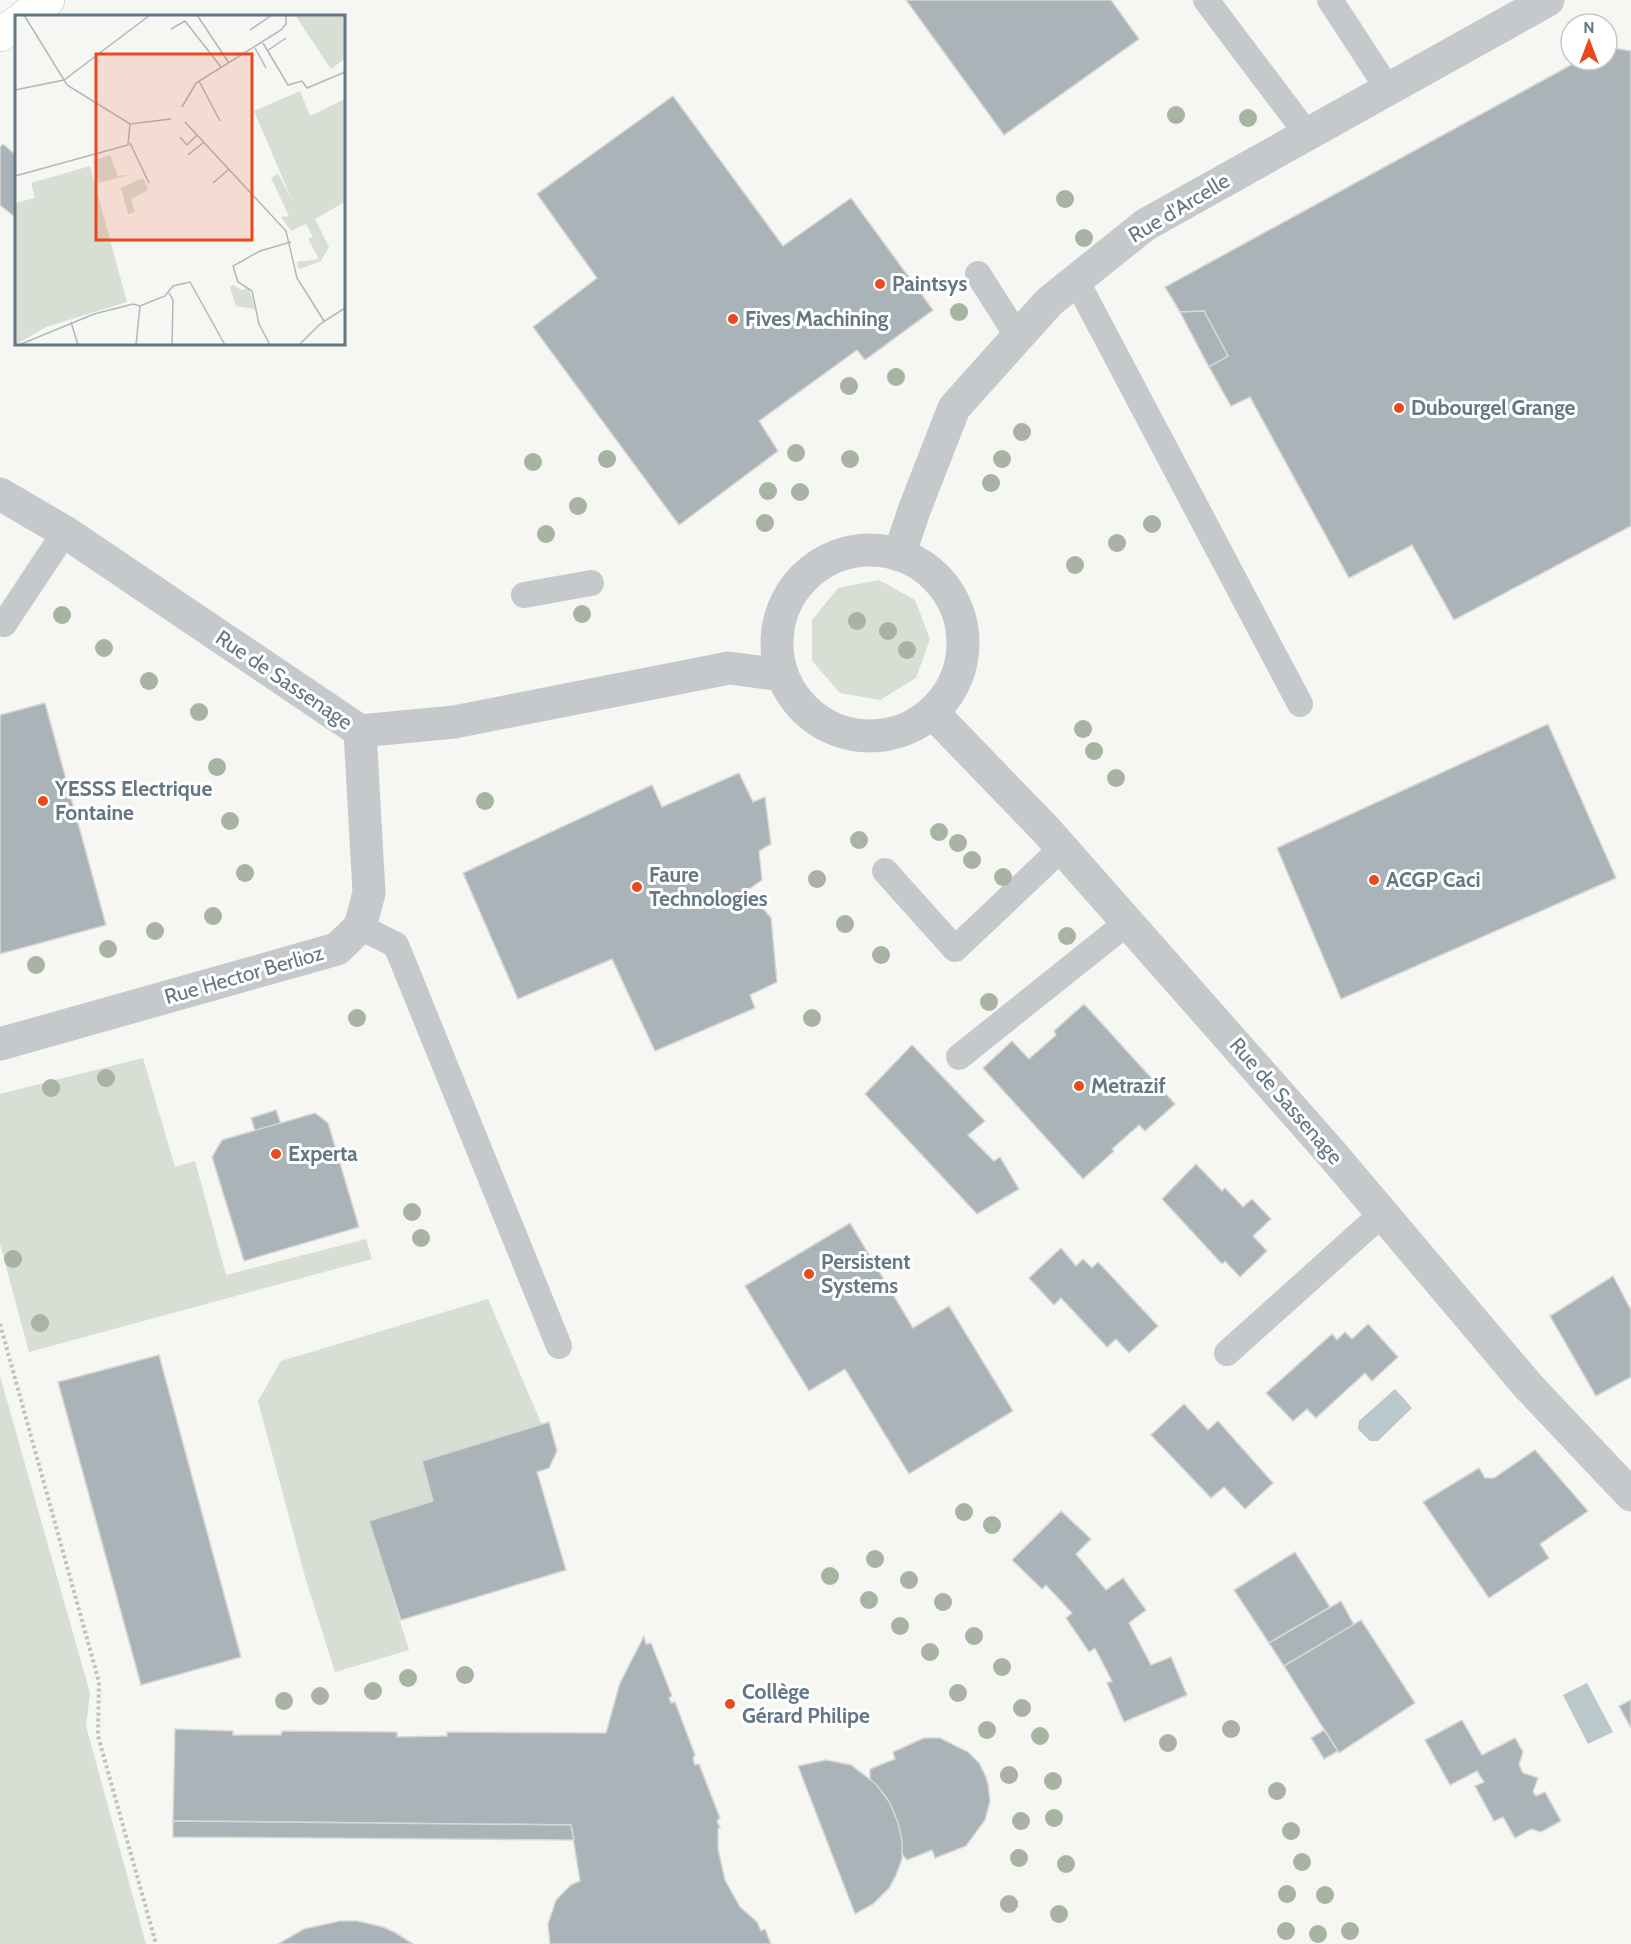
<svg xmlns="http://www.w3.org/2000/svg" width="1631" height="1944" font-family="Cabin,sans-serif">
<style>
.green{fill:#d7ded3}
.water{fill:#bbc8cb}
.building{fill:#aab3b8;stroke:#d7d7d5;stroke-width:1.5}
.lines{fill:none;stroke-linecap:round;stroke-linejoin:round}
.secondary-casing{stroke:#b5bbbf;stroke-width:34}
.path{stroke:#bfc1c3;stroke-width:4;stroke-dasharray:3 3;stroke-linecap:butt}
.lane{stroke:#c6c9cc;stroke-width:26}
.street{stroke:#c6c9cc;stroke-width:33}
.secondary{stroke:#fff;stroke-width:33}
.tree{fill:#a8b3a3}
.poi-dot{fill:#e9491f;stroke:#fff;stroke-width:2}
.labels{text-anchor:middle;stroke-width:6;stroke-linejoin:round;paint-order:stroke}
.street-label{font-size:21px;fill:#647785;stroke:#fff}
.poi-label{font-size:21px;font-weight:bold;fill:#647785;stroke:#fff;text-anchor:start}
.inset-road{fill:none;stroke:#afb8bc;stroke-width:1.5}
.view{fill:#e9491f;fill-opacity:0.15;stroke:#e9491f;stroke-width:3}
.inset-edge{fill:none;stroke:#647785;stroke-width:3}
</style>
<rect width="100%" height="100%" fill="#f6f6f2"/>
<g class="green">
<path d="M879,580L915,600L930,639L916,678L880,700L840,693L812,661V620L838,588Z"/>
<path d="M143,1058L175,1167L195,1161L226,1275L366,1239L372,1259L29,1352L0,1244V1094Z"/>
<path d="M488,1299L542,1425L422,1461L433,1501L369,1521L409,1650L335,1672L306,1580L258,1401L281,1361Z"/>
<path d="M0,1376L90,1693L86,1726L146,1944H0Z"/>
</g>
<g class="water">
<path d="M1395,1389L1412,1408L1378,1441H1370L1358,1429L1359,1421Z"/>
<path d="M1587,1683L1613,1732L1588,1744L1563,1695Z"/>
</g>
<g class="building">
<path d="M906,0H1111L1139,39L1004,135Z"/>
<path d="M1607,47L1631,51V526L1454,620L1412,545L1349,578L1250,397L1231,406L1209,367L1228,356L1204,311L1180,312L1165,287L1580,60H1607Z"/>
<path d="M673,96L783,246L851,198L933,310L865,360L857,350L759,421L778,451L679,525L533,327L597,278L537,194Z"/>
<path d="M3,144L16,155V218L0,205V147Z"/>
<path d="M1204,311L1228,356L1209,367L1180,312Z"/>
<path d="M45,703L106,925L0,954V715Z"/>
<path d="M1548,724L1616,878L1341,999L1277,848Z"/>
<path d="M739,773L753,802L765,797L771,844L759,851L762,880L748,890L771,918L777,982L750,995L755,1008L655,1051L612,959L518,999L463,873L652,785L662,807Z"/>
<path d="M1084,1004L1175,1104L1145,1131L1139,1125L1112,1149L1114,1151L1083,1179L983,1068L1012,1041L1029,1059L1056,1035L1054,1031Z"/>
<path d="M912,1045L985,1121L968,1135L994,1161L1000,1157L1019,1189L977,1214L865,1094Z"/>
<path d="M276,1110L281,1124L255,1131L251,1118Z"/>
<path d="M315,1113L328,1123L359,1227L244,1261L212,1157L222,1140Z"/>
<path d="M1196,1164L1222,1191L1225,1188L1243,1207L1252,1199L1271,1219L1253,1236L1267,1251L1240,1277L1225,1261L1222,1264L1162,1199Z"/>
<path d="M850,1223L913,1328L949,1306L1013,1411L909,1474L845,1369L809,1391L745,1286Z"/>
<path d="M1061,1248L1076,1266L1083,1259L1092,1268L1098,1262L1158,1326L1129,1353L1116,1339L1107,1347L1061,1298L1054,1305L1029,1278Z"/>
<path d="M1613,1276L1631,1310V1377L1596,1396L1550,1316Z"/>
<path d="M1368,1324L1398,1357L1372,1381L1365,1373L1316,1418L1307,1409L1293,1421L1266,1393L1332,1334L1337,1340L1345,1332L1352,1339Z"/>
<path d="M159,1355L241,1657L141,1685L58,1382Z"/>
<path d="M1184,1404L1208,1430L1218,1421L1273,1483L1245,1509L1224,1487L1211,1498L1151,1435Z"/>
<path d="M549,1422L557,1451L549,1468L537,1472L566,1570L401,1620L369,1521L433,1501L422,1461Z"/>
<path d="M1535,1450L1588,1511L1540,1544L1549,1558L1489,1598L1423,1502L1479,1468L1485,1478H1494Z"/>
<path d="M1061,1511L1091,1539L1076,1554L1106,1590L1123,1578L1146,1610L1129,1623L1151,1665L1171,1657L1187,1695L1124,1722L1107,1683L1112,1681L1095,1648L1089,1652L1066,1618L1072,1613L1046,1585L1042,1589L1012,1560Z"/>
<path d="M1295,1552L1330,1607L1269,1643L1234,1590Z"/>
<path d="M1341,1601L1354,1625L1284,1666L1269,1643Z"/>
<path d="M1361,1620L1415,1703L1339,1753L1284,1666Z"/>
<path d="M644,1636L646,1644L651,1643L672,1696L669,1698L671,1703L675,1702L695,1755L693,1758L695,1765L699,1764L720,1818L717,1821L720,1828H718V1849L725,1880L740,1907L757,1922L761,1931L765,1929L771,1944H550L548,1924L556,1900L571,1885L580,1881L571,1825L173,1821L175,1729L233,1731V1735H281L282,1731L397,1732V1737L447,1736V1732L606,1733L620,1683Z"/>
<path d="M1631,1700V1728L1619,1706Z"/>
<path d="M1462,1720L1482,1755L1515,1738L1523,1752L1519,1765L1523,1773L1538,1778L1533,1792L1536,1796L1545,1792L1561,1821L1541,1832L1531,1829L1515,1838L1503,1817L1494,1821L1475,1786L1484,1782L1477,1771L1450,1785L1425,1740Z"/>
<path d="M1324,1730L1338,1751L1324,1759L1311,1738Z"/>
<path d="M924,1738H940L968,1752L979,1763L985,1775L988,1784L990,1801L985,1820L966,1846L935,1858L932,1850L907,1860L902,1854L900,1832L893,1811L886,1797L870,1779V1769L895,1759L893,1752Z"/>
<path d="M826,1760L851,1765L876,1784L890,1803L898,1823L902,1840V1859L896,1875L889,1888L873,1904L855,1914L798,1766Z"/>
<path d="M173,1821L571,1825L574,1840L173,1837Z"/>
<path d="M340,1921H357L383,1927L396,1933L413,1944H278L304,1929Z"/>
</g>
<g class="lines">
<defs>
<g id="secondary">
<path d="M25,16L48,0"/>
<path d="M0,35L16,23"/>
</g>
</defs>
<use href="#secondary" class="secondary-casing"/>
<path class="path" d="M0,1324L99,1682L98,1736L156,1944"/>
<g class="lane">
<path d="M1206,0L1307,134"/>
<path d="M1330,0L1388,89"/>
<path d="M978,274L1018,337"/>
<path d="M1076,280L1300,704"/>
<path d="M524,595L591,583"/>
<path d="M4,624L65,532"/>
<path d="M885,871L955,949L1062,848"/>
<path d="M360,927L396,945L559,1346"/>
<path d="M959,1057L1128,922"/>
<path d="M1227,1353L1383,1213"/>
</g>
<g class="street">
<path d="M0,494L65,532L360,731L454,722L729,668L782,675"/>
<circle cx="870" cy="643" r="93"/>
<path d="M899,555L915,508L954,408L1049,302L1145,225L1548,0"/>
<path d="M933,713L1046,830L1332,1154L1529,1387L1631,1495"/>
<path d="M0,1044L337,949L360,927L369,893L360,731"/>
</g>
<use href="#secondary" class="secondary"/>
</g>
<g class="tree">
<circle cx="1176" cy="115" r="9"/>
<circle cx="1248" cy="118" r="9"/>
<circle cx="1065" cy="199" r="9"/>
<circle cx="1084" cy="238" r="9"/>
<circle cx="959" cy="312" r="9"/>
<circle cx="896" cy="377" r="9"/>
<circle cx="849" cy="386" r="9"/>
<circle cx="1022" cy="432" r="9"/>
<circle cx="796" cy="453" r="9"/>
<circle cx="607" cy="459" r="9"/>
<circle cx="850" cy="459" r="9"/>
<circle cx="1002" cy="459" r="9"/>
<circle cx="533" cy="462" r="9"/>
<circle cx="991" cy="483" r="9"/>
<circle cx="768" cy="491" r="9"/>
<circle cx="800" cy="492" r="9"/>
<circle cx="578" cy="506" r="9"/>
<circle cx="765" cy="523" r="9"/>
<circle cx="1152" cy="524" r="9"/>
<circle cx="546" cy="534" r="9"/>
<circle cx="1117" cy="543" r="9"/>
<circle cx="1075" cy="565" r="9"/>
<circle cx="582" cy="614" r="9"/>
<circle cx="62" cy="615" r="9"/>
<circle cx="857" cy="621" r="9"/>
<circle cx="888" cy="631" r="9"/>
<circle cx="104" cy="648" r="9"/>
<circle cx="907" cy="650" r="9"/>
<circle cx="149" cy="681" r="9"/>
<circle cx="199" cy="712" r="9"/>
<circle cx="1083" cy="729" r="9"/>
<circle cx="1094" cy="751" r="9"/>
<circle cx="217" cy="767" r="9"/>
<circle cx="1116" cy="778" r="9"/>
<circle cx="485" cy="801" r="9"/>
<circle cx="230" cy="821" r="9"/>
<circle cx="939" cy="832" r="9"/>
<circle cx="859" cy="840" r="9"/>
<circle cx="958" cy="843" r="9"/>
<circle cx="972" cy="860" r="9"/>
<circle cx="245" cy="873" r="9"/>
<circle cx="1003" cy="877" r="9"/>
<circle cx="817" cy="879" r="9"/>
<circle cx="213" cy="916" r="9"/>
<circle cx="845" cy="924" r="9"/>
<circle cx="155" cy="931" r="9"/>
<circle cx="1067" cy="936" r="9"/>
<circle cx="108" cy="949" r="9"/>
<circle cx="881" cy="955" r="9"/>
<circle cx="36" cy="965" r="9"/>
<circle cx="989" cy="1002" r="9"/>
<circle cx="357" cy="1018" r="9"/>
<circle cx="812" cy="1018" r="9"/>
<circle cx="106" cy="1078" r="9"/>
<circle cx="51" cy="1088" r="9"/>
<circle cx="412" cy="1212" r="9"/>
<circle cx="421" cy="1238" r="9"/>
<circle cx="13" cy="1259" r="9"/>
<circle cx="40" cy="1323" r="9"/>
<circle cx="964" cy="1512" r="9"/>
<circle cx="992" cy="1525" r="9"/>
<circle cx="875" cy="1559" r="9"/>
<circle cx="830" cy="1576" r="9"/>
<circle cx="909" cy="1580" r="9"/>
<circle cx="869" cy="1600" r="9"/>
<circle cx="943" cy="1602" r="9"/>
<circle cx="900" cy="1626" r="9"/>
<circle cx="974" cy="1636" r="9"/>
<circle cx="930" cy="1652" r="9"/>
<circle cx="1002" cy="1667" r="9"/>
<circle cx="465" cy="1675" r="9"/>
<circle cx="408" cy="1678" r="9"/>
<circle cx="373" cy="1691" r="9"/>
<circle cx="958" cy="1693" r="9"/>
<circle cx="320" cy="1696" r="9"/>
<circle cx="284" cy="1701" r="9"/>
<circle cx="1022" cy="1708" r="9"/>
<circle cx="1231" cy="1729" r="9"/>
<circle cx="987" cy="1730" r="9"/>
<circle cx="1040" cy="1736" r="9"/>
<circle cx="1168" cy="1743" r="9"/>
<circle cx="1009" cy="1775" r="9"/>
<circle cx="1053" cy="1781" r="9"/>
<circle cx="1277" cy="1791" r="9"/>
<circle cx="1054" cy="1818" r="9"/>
<circle cx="1021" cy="1821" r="9"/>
<circle cx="1291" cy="1831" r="9"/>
<circle cx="1019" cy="1858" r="9"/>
<circle cx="1302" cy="1862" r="9"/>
<circle cx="1066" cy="1864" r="9"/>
<circle cx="1287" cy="1894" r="9"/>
<circle cx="1325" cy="1895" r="9"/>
<circle cx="1009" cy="1904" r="9"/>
<circle cx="1059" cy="1914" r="9"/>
<circle cx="1286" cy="1931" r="9"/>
<circle cx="1350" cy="1931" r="9"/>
<circle cx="1318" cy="1934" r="9"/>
</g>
<g class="poi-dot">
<circle cx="880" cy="284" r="6"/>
<circle cx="733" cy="319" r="6"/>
<circle cx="1399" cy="408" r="6"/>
<circle cx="43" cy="801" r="6"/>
<circle cx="1374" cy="880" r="6"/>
<circle cx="637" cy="887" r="6"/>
<circle cx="1079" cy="1086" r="6"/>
<circle cx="276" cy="1154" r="6"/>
<circle cx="809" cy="1274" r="6"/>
<circle cx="730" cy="1704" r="6"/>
</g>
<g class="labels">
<g class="street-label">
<text transform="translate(1179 208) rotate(-31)" y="7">Rue d'Arcelle</text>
<text transform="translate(284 680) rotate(34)" y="7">Rue de Sassenage</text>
<text transform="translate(244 975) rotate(-16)" y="7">Rue Hector Berlioz</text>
<text transform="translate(1286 1101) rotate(49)" y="7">Rue de Sassenage</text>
</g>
<g class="poi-label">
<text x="892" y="291">Paintsys</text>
<text x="745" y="326">Fives Machining</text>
<text x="1411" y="415">Dubourgel Grange</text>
<text x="55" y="796">YESSS Electrique<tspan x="55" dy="24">Fontaine</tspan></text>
<text x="649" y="882">Faure<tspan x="649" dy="24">Technologies</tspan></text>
<text x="1386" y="887">ACGP Caci</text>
<text x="1091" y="1093">Metrazif</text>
<text x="288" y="1161">Experta</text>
<text x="821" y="1269">Persistent<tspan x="821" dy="24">Systems</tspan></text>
<text x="742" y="1699">Collège<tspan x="742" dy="24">Gérard Philipe</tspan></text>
</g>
</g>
<g transform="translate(15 15)">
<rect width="330" height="330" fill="#f6f6f2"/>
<path d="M280,0H330V44L316,54ZM285,76L295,101L330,84V187L300,204L314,232L306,246L284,254L282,247L304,244L293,224L298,222L291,209L276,216L266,202L274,201L256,163L263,159L277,185L239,96ZM95,140L103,161L117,159L84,168L78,146ZM75,151L112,287L31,312L0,330V188L20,183L16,168ZM128,163L133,175L116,184L120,197L113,199L106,173ZM218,270L227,275L234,273L240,294L221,291L215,272Z" fill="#d7ded3"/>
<path class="inset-road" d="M9,0L52,70L115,109L156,104M182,0L214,48M156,14L170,6L206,52M235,15L257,0M248,28L273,70L287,66L292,73L330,57M240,33L251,53M252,36L271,23M184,66L205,106M0,75L49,65L135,0M167,92L181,68L266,15L271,9V0M170,107L271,216L282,263L309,306M165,122L172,130L182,120M115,128L134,168M173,140L189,127M0,161L113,130L115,109M198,168L213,155M154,278L158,285L157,330M56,307L63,330M4,330L79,299L118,289L125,291L150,281L158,271L175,267L210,330M121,330L125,291M255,330L244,309L237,276L223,267L218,251L245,236L276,227M284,330L305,309L330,293"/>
<path class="view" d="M81,39H237V225H81Z"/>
<rect width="330" height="330" class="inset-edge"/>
</g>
<g transform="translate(1589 42)"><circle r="28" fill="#ffffff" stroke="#c1c9ce" stroke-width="1.5"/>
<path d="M0-4.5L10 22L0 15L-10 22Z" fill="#e9491f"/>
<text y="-9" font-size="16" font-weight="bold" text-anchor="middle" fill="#647785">N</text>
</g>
</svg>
